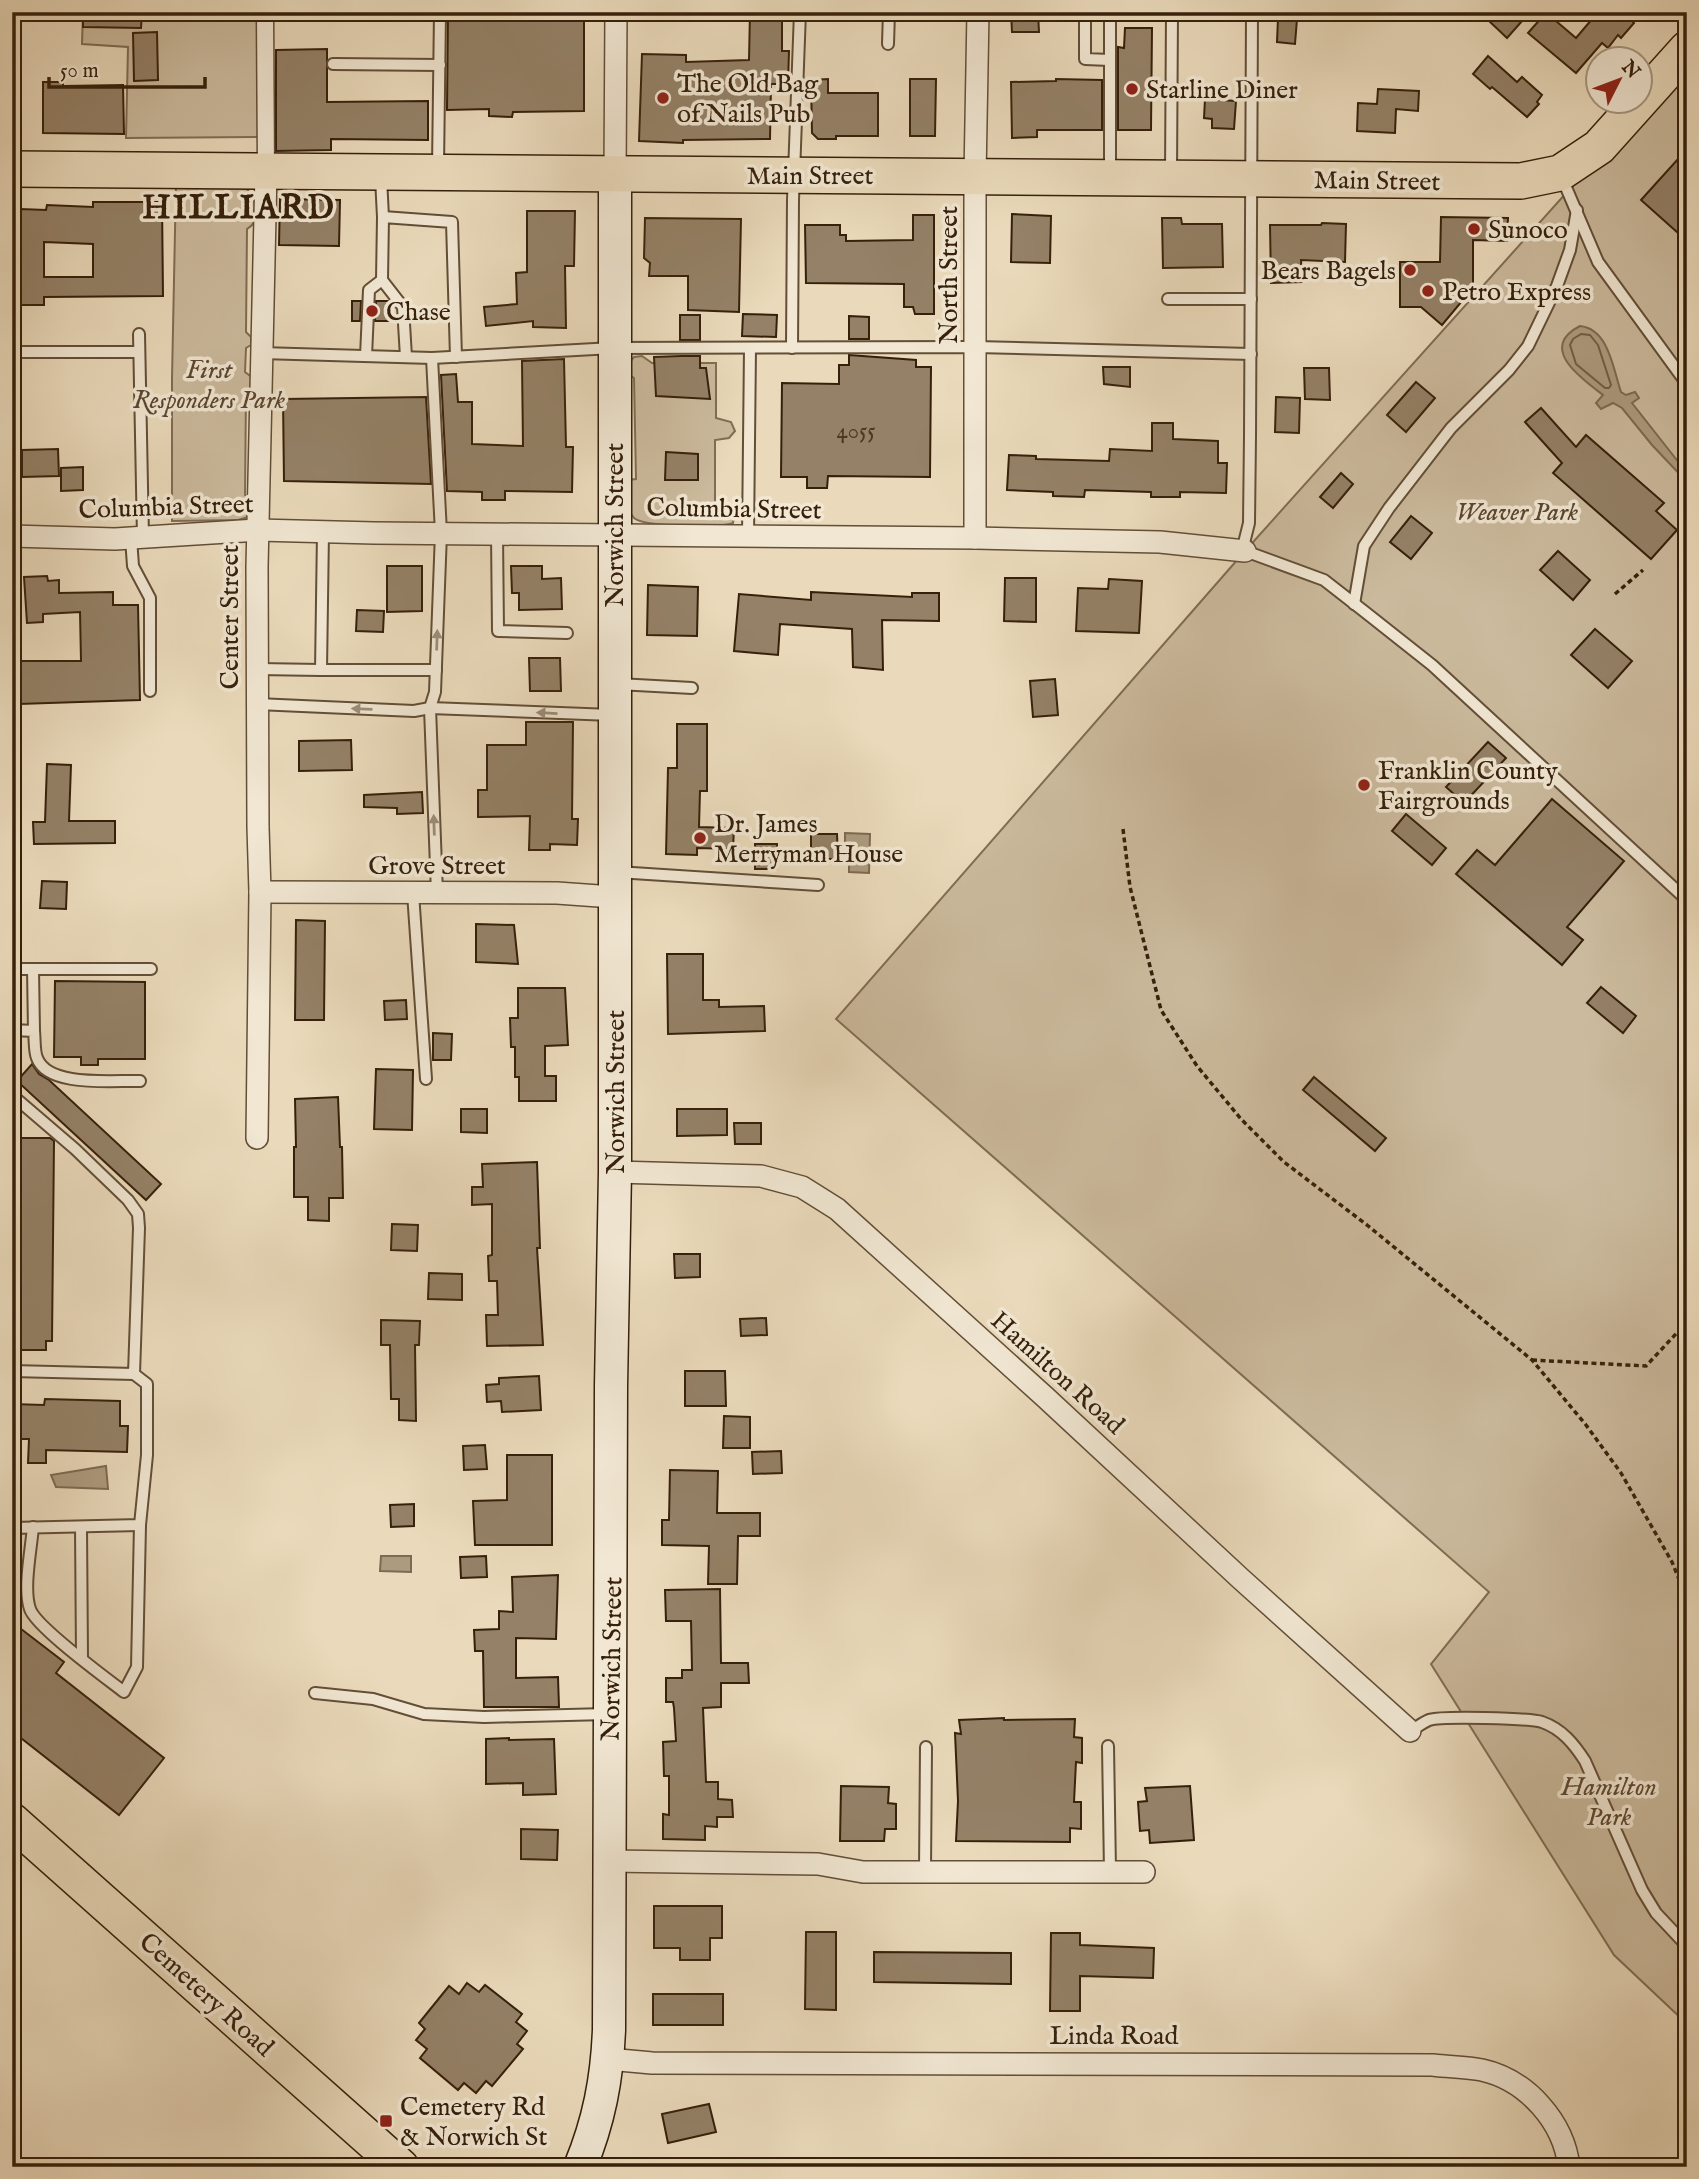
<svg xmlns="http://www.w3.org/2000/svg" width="1699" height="2179" font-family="'IM FELL English',serif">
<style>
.green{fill:#cbba9d;stroke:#806d54;stroke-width:2}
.water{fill:#ad9b7f;stroke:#7d6a51;stroke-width:2}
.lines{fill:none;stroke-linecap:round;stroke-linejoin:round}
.shore{stroke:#725e45;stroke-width:2}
.building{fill:#948167;stroke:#36200b;stroke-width:2;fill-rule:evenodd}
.service-casing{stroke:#634e37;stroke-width:14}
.pedestrian-casing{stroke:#634e37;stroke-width:19}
.minor-casing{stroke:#634e37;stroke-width:24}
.secondary-casing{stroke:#36200b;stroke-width:35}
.primary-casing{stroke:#36200b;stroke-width:38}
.path{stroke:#36200b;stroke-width:3.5;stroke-dasharray:5 3.5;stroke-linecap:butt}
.service{stroke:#f1e7d3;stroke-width:10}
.pedestrian{stroke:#f1e7d3;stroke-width:16}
.minor{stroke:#f1e7d3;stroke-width:21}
.secondary{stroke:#f1e7d3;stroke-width:32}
.primary{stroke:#eadabb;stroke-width:35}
.oneway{fill:#9d8d79}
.poi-dot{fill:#8f2418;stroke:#f1e7d3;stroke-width:2.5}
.labels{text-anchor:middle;stroke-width:7;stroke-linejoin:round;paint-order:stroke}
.number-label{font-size:23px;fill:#4e3822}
.poi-label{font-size:26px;fill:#36200b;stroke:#f1e7d3;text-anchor:start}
.street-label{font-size:26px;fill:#36200b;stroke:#f1e7d3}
.park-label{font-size:26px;font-style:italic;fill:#5b4630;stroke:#f1e7d3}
.district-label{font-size:33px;font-weight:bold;letter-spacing:2px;fill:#36200b;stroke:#f1e7d3}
</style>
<rect width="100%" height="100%" fill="#eadabb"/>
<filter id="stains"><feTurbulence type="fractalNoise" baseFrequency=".00286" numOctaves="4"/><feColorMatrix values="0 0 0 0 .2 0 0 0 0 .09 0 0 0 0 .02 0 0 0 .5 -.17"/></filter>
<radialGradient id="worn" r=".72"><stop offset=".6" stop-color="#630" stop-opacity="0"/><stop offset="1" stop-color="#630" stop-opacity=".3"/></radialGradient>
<g class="green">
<path d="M83,12H265L267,137L126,138L128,47L82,44Z"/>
<path d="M1687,49V2024L1614,1955L1431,1664L1489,1592L836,1019L1245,551L1568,191L1599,147Z"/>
<path d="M176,182L242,185C255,194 264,219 247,229L246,332L251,337V345L246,348L245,372L253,378V385L246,392L245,495L249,498L248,517L238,520L172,521V378Z"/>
<path d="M642,356L652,363H716V418L731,422L735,431L729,438L715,440V504L736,505L733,523C720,528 644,527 634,518C624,508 628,493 628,480L636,479L634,378L631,376L627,366L634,357Z"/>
</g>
<g class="water">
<path d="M1580,326C1609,329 1613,369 1621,392L1626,395L1635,392L1639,398L1632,403L1687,473V482L1652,445L1622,408L1613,403L1601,409L1596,403L1603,395C1582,379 1537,348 1580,326Z"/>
<path d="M845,833L870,834L869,873L849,872V843L845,842Z"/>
<path d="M106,1466L108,1489L56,1487L51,1475Z"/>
<path d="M381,1556H411V1572L380,1571Z"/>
</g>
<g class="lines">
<path class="shore" d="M1581,334L1590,335L1598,345L1611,385L1609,388H1605L1576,364L1570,345L1573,339Z"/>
</g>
<g class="building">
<path d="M83,12H142L141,28L83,27Z"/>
<path d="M448,12H584V111L513,112L512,117L489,116V109L447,110Z"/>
<path d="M750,12H782V51H789L788,84H771L770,139L683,140V143L639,141L642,54L686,55V62L749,60Z"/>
<path d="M1011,12H1038L1039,32H1012Z"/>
<path d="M1497,12H1511L1522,21L1507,38L1489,21Z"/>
<path d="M1598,12H1637L1631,20L1634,23L1621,38L1618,35L1608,48L1602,43L1576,73L1528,33L1543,16L1546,18L1549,15L1576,38Z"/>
<path d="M1278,18L1297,19L1295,44L1277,42Z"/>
<path d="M1125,28H1152L1151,130H1118V47L1124,48Z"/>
<path d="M157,32L158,80L134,81L133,33Z"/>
<path d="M327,49V102L428,101V140L331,139V150L276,151V50Z"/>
<path d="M1488,56L1517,82L1522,77L1542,95L1537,102L1539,104L1527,117L1492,87L1490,89L1473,74Z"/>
<path d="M828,79V93H878V136H836V139H818L812,133L811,80Z"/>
<path d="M910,79H936L935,136H910Z"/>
<path d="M1056,79L1102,80V130H1037V137L1012,138L1011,82L1056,81Z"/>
<path d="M43,82H63V86L123,85L124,134L43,133Z"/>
<path d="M1378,89L1419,91L1418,111L1396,109L1395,133L1357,131L1358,103L1377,104Z"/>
<path d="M1205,99L1236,101L1234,129L1212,128V119L1204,118Z"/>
<path d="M1687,149V241L1641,200Z"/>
<path d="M280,199L340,200L339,246L279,245Z"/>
<path d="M93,202H162L163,296L44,297V305H20L21,209L46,210L47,205L93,207ZM44,242L93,244V277H44Z"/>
<path d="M527,211H575L574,266H565L566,328L533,327V321L486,326L484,307L517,304L516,273L527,272Z"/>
<path d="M1012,214L1051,216L1050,263L1011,262Z"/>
<path d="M913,215H934V314H915L913,307H904V284L806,283L805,225H840V235H846V241L913,240Z"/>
<path d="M1441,217L1508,218L1507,241L1473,240V288L1442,325L1421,307H1400V262H1440Z"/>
<path d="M645,218L741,219L739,312L688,310V276H649L650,263L644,258Z"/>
<path d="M1162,218H1181L1182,224H1222L1223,267L1163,268Z"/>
<path d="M1322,223L1346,224L1345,262L1301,260L1302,282L1271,283L1270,225H1321Z"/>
<path d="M352,301H361L360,321H352Z"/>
<path d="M376,301H388L392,305V321H375Z"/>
<path d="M743,314L777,315L776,337L742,336Z"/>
<rect x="680" y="315" width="20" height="25"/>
<path d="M849,316L869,317V339H849Z"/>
<path d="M849,355L916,360V367H931L930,477L828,476L827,488H807V477H781L782,383L839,384V365H849Z"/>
<path d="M681,356H700V368H706L710,399L656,396L654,357Z"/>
<path d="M564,359L566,447H573L572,492L505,491V500H482V492L447,491L441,375L456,374L458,402H472V444L523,446L522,361Z"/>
<path d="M1103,367H1130V387L1104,384Z"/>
<path d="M1304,368H1329L1330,400L1305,399Z"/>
<path d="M1416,382L1435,398L1406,432L1387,415Z"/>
<path d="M426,397L431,484L284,481L283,399Z"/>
<path d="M1276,397L1300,398L1299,433L1275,432Z"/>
<path d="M1541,408L1576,447L1586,435L1664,503L1656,511L1677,530L1651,559L1553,473L1562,463L1525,422Z"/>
<path d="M1152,423H1173V439L1218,441V463H1227L1226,493L1180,492V497H1151V492L1085,490L1084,497L1053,496V492L1007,490L1009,455L1036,456V459L1109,461L1110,449L1152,451Z"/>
<path d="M58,449L59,476L22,477V450Z"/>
<path d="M666,452L698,454V480H665Z"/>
<path d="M83,467V490L61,491V468Z"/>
<path d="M1341,473L1353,484L1333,508L1320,497Z"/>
<path d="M1411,516L1432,533L1411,559L1390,542Z"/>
<path d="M1558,551L1590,580L1573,600L1540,570Z"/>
<path d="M387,566H422V611L387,612Z"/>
<path d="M511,566H542V579L561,578L562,609L519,610V593H512Z"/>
<path d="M47,576L48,581L59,580V593L113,592V605H138L140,700L19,704V661H81L80,612L43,614V622L27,623L24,577Z"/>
<path d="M1005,578H1036V622L1004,621Z"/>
<path d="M1109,579L1142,581L1139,633L1076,631L1078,588L1108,589Z"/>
<path d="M648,585L698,587L697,636L647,635Z"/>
<path d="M811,592L912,597V593H939V621L882,620L883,670L853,667L852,629L780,624L778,655L734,651L739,594L811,600Z"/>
<path d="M357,610L384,611L383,632L356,631Z"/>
<path d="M1595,629L1632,661L1608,688L1571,655Z"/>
<path d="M529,658H560L561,691H530Z"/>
<path d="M1055,679L1058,715L1033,717L1030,681Z"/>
<path d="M526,722H573L572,819H578L577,845L550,844V850H529L530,816L478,817V790H487V745H526Z"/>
<path d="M677,724H707V791H700L699,827L734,828L733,849L697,848V855L666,854L668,768H677Z"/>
<path d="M351,740L352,770L299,771V741Z"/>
<path d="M1488,742L1506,758L1464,803L1446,787Z"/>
<path d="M47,764L71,765L69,821H115V843L34,844L33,822H45Z"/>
<path d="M422,792L423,813L397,814V808L364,807V795Z"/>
<path d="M1552,799L1624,861L1567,927L1583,940L1562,965L1456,874L1477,850L1495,865Z"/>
<path d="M1406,814L1446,848L1432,865L1392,831Z"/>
<path d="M811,834H837L838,859H811Z"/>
<rect x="755" y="844" width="22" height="25"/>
<path d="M42,881L67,882L66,909L40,908Z"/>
<path d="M296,920L325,921L324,1020H295Z"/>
<path d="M476,924L514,925L518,964L476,962Z"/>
<path d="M667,954H703V1000H719V1007L764,1006L765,1031L668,1034Z"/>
<path d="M55,981L145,982V1059H98V1065H81V1057H54Z"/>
<path d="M1601,987L1636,1016L1623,1033L1587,1003Z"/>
<path d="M518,988H565L568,1045L545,1046V1076H556V1101H519V1077H515V1047H511L510,1018H518Z"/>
<path d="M406,1000L407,1019L385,1020L384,1001Z"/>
<path d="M433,1033L452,1034L451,1060H433Z"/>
<path d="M32,1064L39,1074L49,1080L161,1184L146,1200L17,1081Z"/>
<path d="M376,1069L413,1070L412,1130L374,1129Z"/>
<path d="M1314,1077L1386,1138L1375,1151L1303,1090Z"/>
<path d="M338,1097L340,1147H342L343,1198H329V1221L308,1220V1197H294V1147H296L295,1099Z"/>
<path d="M461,1109H487V1133L461,1132Z"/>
<path d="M677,1109H727V1135L677,1136Z"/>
<path d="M734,1123H761V1144H735Z"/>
<path d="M12,1138H50L54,1141L52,1341H46V1350H12Z"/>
<path d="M537,1162L540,1248H537L543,1345L487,1346L486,1315H498L497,1281H489L488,1256L492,1255V1204L472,1205V1187H483L482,1164Z"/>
<path d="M392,1224L418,1225L417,1251L391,1250Z"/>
<path d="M674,1254H700V1277L675,1278Z"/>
<path d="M429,1273L462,1274V1300L428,1299Z"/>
<path d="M766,1318L767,1335L741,1336L740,1319Z"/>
<path d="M381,1320L420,1321L419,1345H415L416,1421L399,1420V1399H391L390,1345H381Z"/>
<path d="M685,1371H725L726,1406H685Z"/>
<path d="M539,1376L541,1410L502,1412L501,1401L487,1402L486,1385L499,1384V1378Z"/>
<path d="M45,1399L120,1401V1426H128L127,1452L46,1450V1463H28L29,1439H12V1404L44,1405Z"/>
<path d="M724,1416L750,1417V1448H723Z"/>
<path d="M485,1445L487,1469L464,1470L463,1446Z"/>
<path d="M781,1451L782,1473L753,1474L752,1452Z"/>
<path d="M507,1455H552V1545H475L473,1501L507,1500Z"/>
<path d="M670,1470L718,1471L717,1513H760V1536H738L737,1584H708L709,1546L662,1545V1520H669Z"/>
<path d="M414,1504V1526L391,1527L390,1505Z"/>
<path d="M486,1556L487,1577L461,1578L460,1557Z"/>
<path d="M558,1575L556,1639L516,1638V1678L558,1677L559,1707H484L483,1651H475L474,1630L499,1629V1611L513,1612L512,1577Z"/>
<path d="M720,1589L721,1663H748L749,1683H721V1707L703,1708L706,1782H718V1799L732,1800L733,1817H717V1827L705,1826V1840L663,1839V1814L669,1815V1776H664L663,1742L676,1741L674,1708L673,1702H666V1678H682V1670H692L691,1621H666L665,1590Z"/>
<path d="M12,1622L64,1662L56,1673L164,1758L119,1815L12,1731Z"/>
<path d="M1004,1718V1720L1075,1719L1074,1737L1082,1738V1763L1076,1762L1074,1802H1081V1829L1070,1828V1842L956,1841L958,1801L955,1733L961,1734L959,1720Z"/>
<path d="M509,1738V1740L554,1739L556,1794L523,1795V1783L486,1784V1739Z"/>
<path d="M841,1786L889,1787L888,1803L896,1804V1829H885L884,1841H840Z"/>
<path d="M1190,1786L1194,1840L1150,1843L1149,1830L1140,1831L1138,1802L1147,1801L1145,1788Z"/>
<path d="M521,1829L558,1830L557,1860L521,1859Z"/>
<path d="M654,1906H722V1938H710V1960H680V1948H654Z"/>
<path d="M806,1932H836V2010L805,2009Z"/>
<path d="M1051,1933H1080V1945L1154,1948L1153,1978L1080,1976V2011H1050Z"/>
<path d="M874,1952L1011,1953V1984L874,1982Z"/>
<path d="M467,1983L479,1992L485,1985L522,2014L516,2022L527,2031L517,2044L523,2049L492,2086L486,2081L476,2093L464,2083L458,2090L420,2058L427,2049L416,2040L425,2029L419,2023L449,1986L459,1994Z"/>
<rect x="653" y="1994" width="70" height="31"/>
<path d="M709,2104L716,2132L668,2143L662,2114Z"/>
</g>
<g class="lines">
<defs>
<g id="service">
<path d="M1085,12V59L1110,60"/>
<path d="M888,44L889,12"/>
<path d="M333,64L440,65"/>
<path d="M438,167L440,12"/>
<path d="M1110,174V12"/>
<path d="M1171,174L1172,12"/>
<path d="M381,178L383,217"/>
<path d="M1562,178L1598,262L1687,384"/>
<path d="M1168,299H1251"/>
<path d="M139,334L143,537"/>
<path d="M792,348L793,200L800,12"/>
<path d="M12,352H139"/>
<path d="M261,353L432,358L613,348L976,347L1251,354"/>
<path d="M366,356L369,290L382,280"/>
<path d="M406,357L403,307L382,280L383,217L452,222L456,357"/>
<path d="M432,358L441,533L435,692L430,708L437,893"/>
<path d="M323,532L321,670H436"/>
<path d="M497,534L498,631L567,633"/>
<path d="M748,537L750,348"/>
<path d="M131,538L133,566L150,598V691"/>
<path d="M1242,551L1249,523L1250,436L1252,12"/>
<path d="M1245,551L1324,580L1365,612L1432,665L1687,900"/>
<path d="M1354,604L1364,546L1389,508L1451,428L1509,370L1528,346L1557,286L1570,250L1577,210"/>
<path d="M258,669L321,670"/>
<path d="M618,684L692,688"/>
<path d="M257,704L414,711L430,708L612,715"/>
<path d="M617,872L818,885"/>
<path d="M413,893L426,1079"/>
<path d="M12,969H151"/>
<path d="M33,969L34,1031"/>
<path d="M12,1030L34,1031C35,1039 34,1051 37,1058C48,1088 114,1080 140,1081"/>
<path d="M12,1095L75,1149L128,1200L138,1214L139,1228L134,1374L12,1371"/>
<path d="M33,1527C31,1550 23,1589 30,1609C36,1627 106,1678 124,1692L137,1667L140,1525"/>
<path d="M81,1527L82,1658"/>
<path d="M12,1528L140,1525L147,1455V1384L134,1374"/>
<path d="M315,1693L373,1699L424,1714L484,1717L607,1714"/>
<path d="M1410,1731C1416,1728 1422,1723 1429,1720C1441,1716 1528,1718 1542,1722C1562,1729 1574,1744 1585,1761L1642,1890L1656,1913L1687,1946"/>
<path d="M1108,1746L1110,1871"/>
<path d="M925,1871L926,1747"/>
</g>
<path id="pedestrian" d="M265,12L266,172"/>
<g id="minor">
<path d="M615,174L616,12"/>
<path d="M12,536L115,539L258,530L374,533L975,538L1160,542L1245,551"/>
<path d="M975,538V176L978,12"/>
<path d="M260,892L557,893L613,897"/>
<path d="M257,1138L260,892L258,827L257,567L266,172"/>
<path d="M615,1172L761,1176L802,1187L837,1209L1045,1397L1241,1579L1410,1731"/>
<path d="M610,1861L818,1864L863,1872H1144"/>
<path d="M608,2059L652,2063L1433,2065C1449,2067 1466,2067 1482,2070C1527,2080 1564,2122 1569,2167"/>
</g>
<path id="secondary" d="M580,2167C599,2121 607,2079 609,2030L611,1386L615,1172V174"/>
<g id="primary">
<path d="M12,169L1521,181L1560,173L1599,147L1687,49"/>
<path d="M12,1821L401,2167"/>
</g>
</defs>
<use href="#service" class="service-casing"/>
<use href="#pedestrian" class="pedestrian-casing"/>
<use href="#minor" class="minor-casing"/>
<use href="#secondary" class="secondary-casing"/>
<use href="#primary" class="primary-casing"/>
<g class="path">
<path d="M1615,594L1643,570"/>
<path d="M1123,829L1130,887L1161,1010L1197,1066L1241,1119L1284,1162L1367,1225L1532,1360L1586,1425L1621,1473L1672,1562L1687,1599"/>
<path d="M1532,1360L1646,1366L1687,1322"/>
</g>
<use href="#service" class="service"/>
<use href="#pedestrian" class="pedestrian"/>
<use href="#minor" class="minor"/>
<use href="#secondary" class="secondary"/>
<use href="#primary" class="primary"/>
</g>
<defs><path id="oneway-solid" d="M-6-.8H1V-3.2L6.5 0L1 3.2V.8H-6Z" transform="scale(1.75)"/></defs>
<g class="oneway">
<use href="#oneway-solid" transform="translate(437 640) rotate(-88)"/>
<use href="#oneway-solid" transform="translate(362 709) rotate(-178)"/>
<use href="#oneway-solid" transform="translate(547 713) rotate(-177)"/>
<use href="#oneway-solid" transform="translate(434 825) rotate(-92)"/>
</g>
<g class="poi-dot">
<circle cx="1132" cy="89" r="7"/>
<circle cx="663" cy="98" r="7"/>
<circle cx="1474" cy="229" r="7"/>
<circle cx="1410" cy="270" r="7"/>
<circle cx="1428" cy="291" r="7"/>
<circle cx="372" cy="311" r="7"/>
<circle cx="1364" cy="785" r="7"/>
<circle cx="700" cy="838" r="7"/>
<rect x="379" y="2114" width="14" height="14" rx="3.5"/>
</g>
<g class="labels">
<g class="number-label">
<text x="856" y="438">4055</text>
</g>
<g class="poi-label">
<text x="677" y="92">The Old Bag<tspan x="677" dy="30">of Nails Pub</tspan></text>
<text x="1146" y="98">Starline Diner</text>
<text x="1488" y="238">Sunoco</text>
<text x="1396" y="279" text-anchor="end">Bears Bagels</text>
<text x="1442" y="300">Petro Express</text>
<text x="386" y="320">Chase</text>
<text x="1378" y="779">Franklin County<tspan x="1378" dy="30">Fairgrounds</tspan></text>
<text x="714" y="832">Dr. James<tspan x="714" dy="30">Merryman House</tspan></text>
<text x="400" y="2115">Cemetery Rd<tspan x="400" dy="30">&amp; Norwich St</tspan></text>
</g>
<g class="street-label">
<text x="810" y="184">Main Street</text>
<text transform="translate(1377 180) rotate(1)" y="9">Main Street</text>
<text transform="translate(948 275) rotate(-90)" y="9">North Street</text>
<text transform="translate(166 506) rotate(-2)" y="9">Columbia Street</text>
<text transform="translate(734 508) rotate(1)" y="9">Columbia Street</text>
<text transform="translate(614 525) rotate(-90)" y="9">Norwich Street</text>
<text transform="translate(229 617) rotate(-90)" y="9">Center Street</text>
<text x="437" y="874">Grove Street</text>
<text transform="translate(615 1092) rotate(-90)" y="9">Norwich Street</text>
<text transform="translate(1058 1372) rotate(42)" y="9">Hamilton Road</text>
<text transform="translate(611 1659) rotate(-89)" y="9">Norwich Street</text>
<text transform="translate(207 1994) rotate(42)" y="9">Cemetery Road</text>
<text x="1114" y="2044">Linda Road</text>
</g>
<g class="park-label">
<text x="209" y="378">First<tspan x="209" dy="30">Responders Park</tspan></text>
<text x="1517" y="520">Weaver Park</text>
<text x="1609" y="1795">Hamilton<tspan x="1609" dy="30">Park</tspan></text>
</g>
<g class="district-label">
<text x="239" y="218">HILLIARD</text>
</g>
</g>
<rect width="1699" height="2179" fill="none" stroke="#eadabb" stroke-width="42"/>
<rect x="14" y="14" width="1671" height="2151" fill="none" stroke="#36200b" stroke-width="3.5"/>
<rect x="21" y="21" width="1657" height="2137" fill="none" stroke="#36200b" stroke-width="2"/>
<g transform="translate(1619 80) rotate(48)"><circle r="33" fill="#f1e7d3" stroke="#a69783" stroke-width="2"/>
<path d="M0-5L12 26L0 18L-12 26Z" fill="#8f2418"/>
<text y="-10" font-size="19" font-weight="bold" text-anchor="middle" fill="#36200b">N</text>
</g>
<path d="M49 77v10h156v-10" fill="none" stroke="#36200b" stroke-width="3.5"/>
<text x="60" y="77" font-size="21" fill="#36200b" stroke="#f1e7d3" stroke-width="5" paint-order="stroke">50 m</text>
<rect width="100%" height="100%" filter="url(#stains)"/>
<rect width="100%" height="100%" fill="url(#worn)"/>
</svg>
